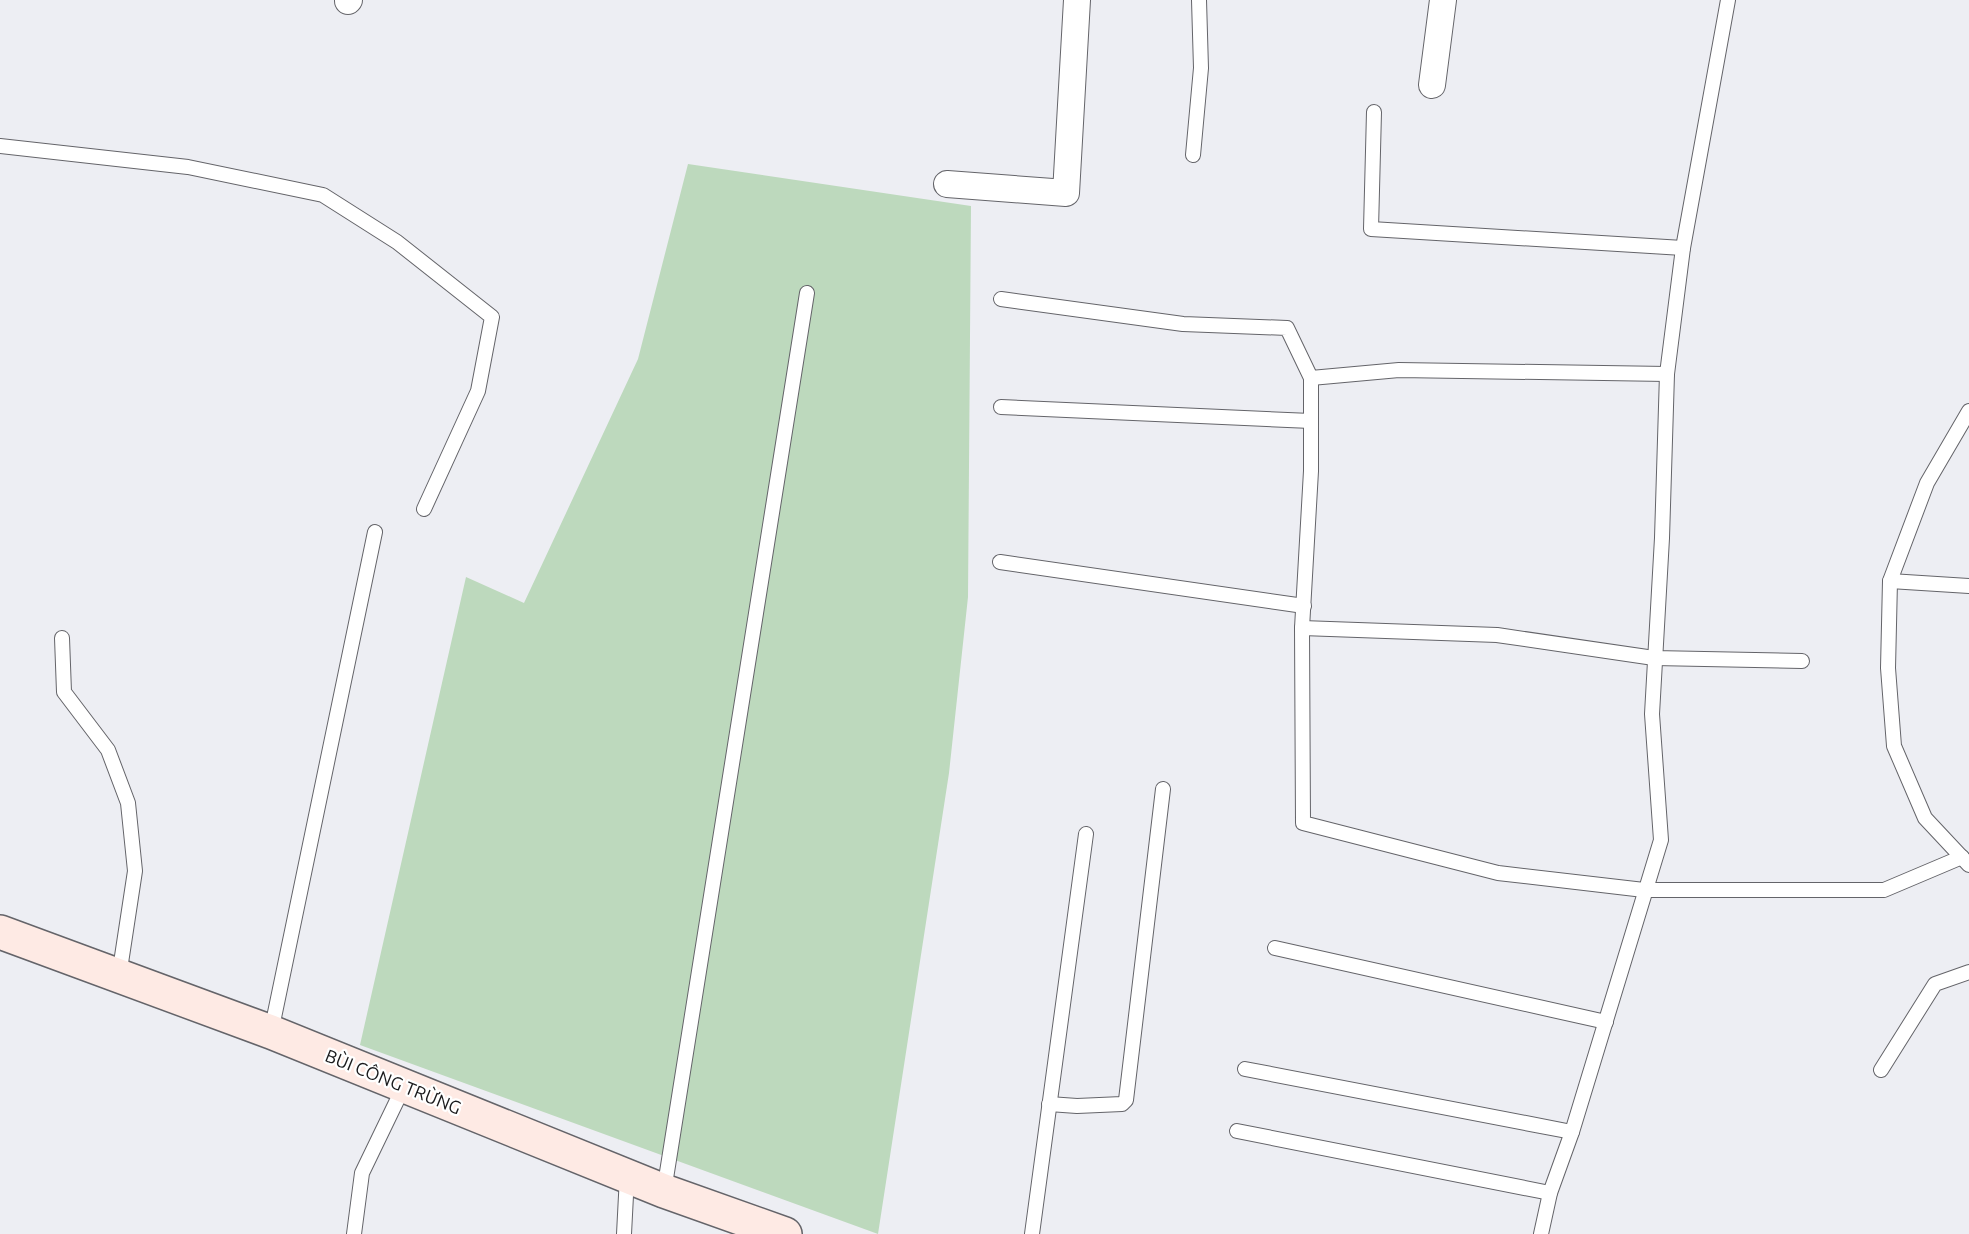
<svg xmlns="http://www.w3.org/2000/svg" width="1969" height="1234" font-family="Ubuntu,sans-serif">
<style>
.green{fill:#bdd9bd}
.lines{fill:none;stroke-linecap:round;stroke-linejoin:round}
.lane-casing{stroke:#646469;stroke-width:16}
.street-casing{stroke:#646469;stroke-width:28}
.secondary-casing{stroke:#646469;stroke-width:36}
.lane{stroke:#fff;stroke-width:14}
.street{stroke:#fff;stroke-width:26}
.secondary{stroke:#feeae4;stroke-width:33}
.labels{text-anchor:middle;stroke-width:4.5;stroke-linejoin:round;paint-order:stroke}
.street-label{font-size:18px;fill:#1a1a1c;stroke:#fff}
</style>
<rect width="100%" height="100%" fill="#edeef3"/>
<path class="green" d="M688,164L971,206L968,597L949,773L878,1234L360,1045L466,577L524,603L638,359Z"/>
<g class="lines">
<defs>
<g id="lane">
<path d="M1374,112L1371,229L1683,248"/>
<path d="M0,146L188,167L323,195L397,242L492,317L478,391L424,509"/>
<path d="M1193,155L1201,68L1199,0"/>
<path d="M1001,299L1183,324L1287,328L1311,378V471L1302,628L1303,823L1498,873L1644,890H1884L1962,857"/>
<path d="M1311,378L1399,370L1667,374"/>
<path d="M1001,407L1311,421"/>
<path d="M1969,411L1927,483L1890,581L1888,668L1894,746L1925,818L1969,865"/>
<path d="M1000,562L1304,606"/>
<path d="M1890,581L1969,586"/>
<path d="M1302,628L1497,635L1654,658L1802,661"/>
<path d="M62,638L64,692L108,750L128,803L135,871L119,976"/>
<path d="M1275,948L1606,1022"/>
<path d="M271,1032L375,532"/>
<path d="M1245,1069L1572,1132"/>
<path d="M1881,1070L1935,984L1969,972"/>
<path d="M1049,1104L1077,1106L1122,1104L1126,1100L1163,789"/>
<path d="M1237,1131L1550,1193"/>
<path d="M664,1191L807,293"/>
<path d="M354,1234L362,1173L404,1086"/>
<path d="M624,1234L627,1176"/>
<path d="M1032,1234L1086,834"/>
<path d="M1541,1234L1550,1193L1572,1132L1661,840L1652,714L1662,538L1667,374L1683,248L1728,0"/>
</g>
<g id="street">
<path d="M348,1L349,0"/>
<path d="M1432,85L1443,0"/>
<path d="M947,184L1066,193L1077,0"/>
</g>
<path id="secondary" d="M0,932L271,1032L664,1191L785,1234"/>
</defs>
<use href="#lane" class="lane-casing"/>
<use href="#street" class="street-casing"/>
<use href="#secondary" class="secondary-casing"/>
<use href="#lane" class="lane"/>
<use href="#street" class="street"/>
<use href="#secondary" class="secondary"/>
</g>
<g class="labels">
<g class="street-label">
<text transform="translate(393 1082) rotate(22)" y="6">BÙI CÔNG TRỪNG</text>
</g>
</g>
</svg>
